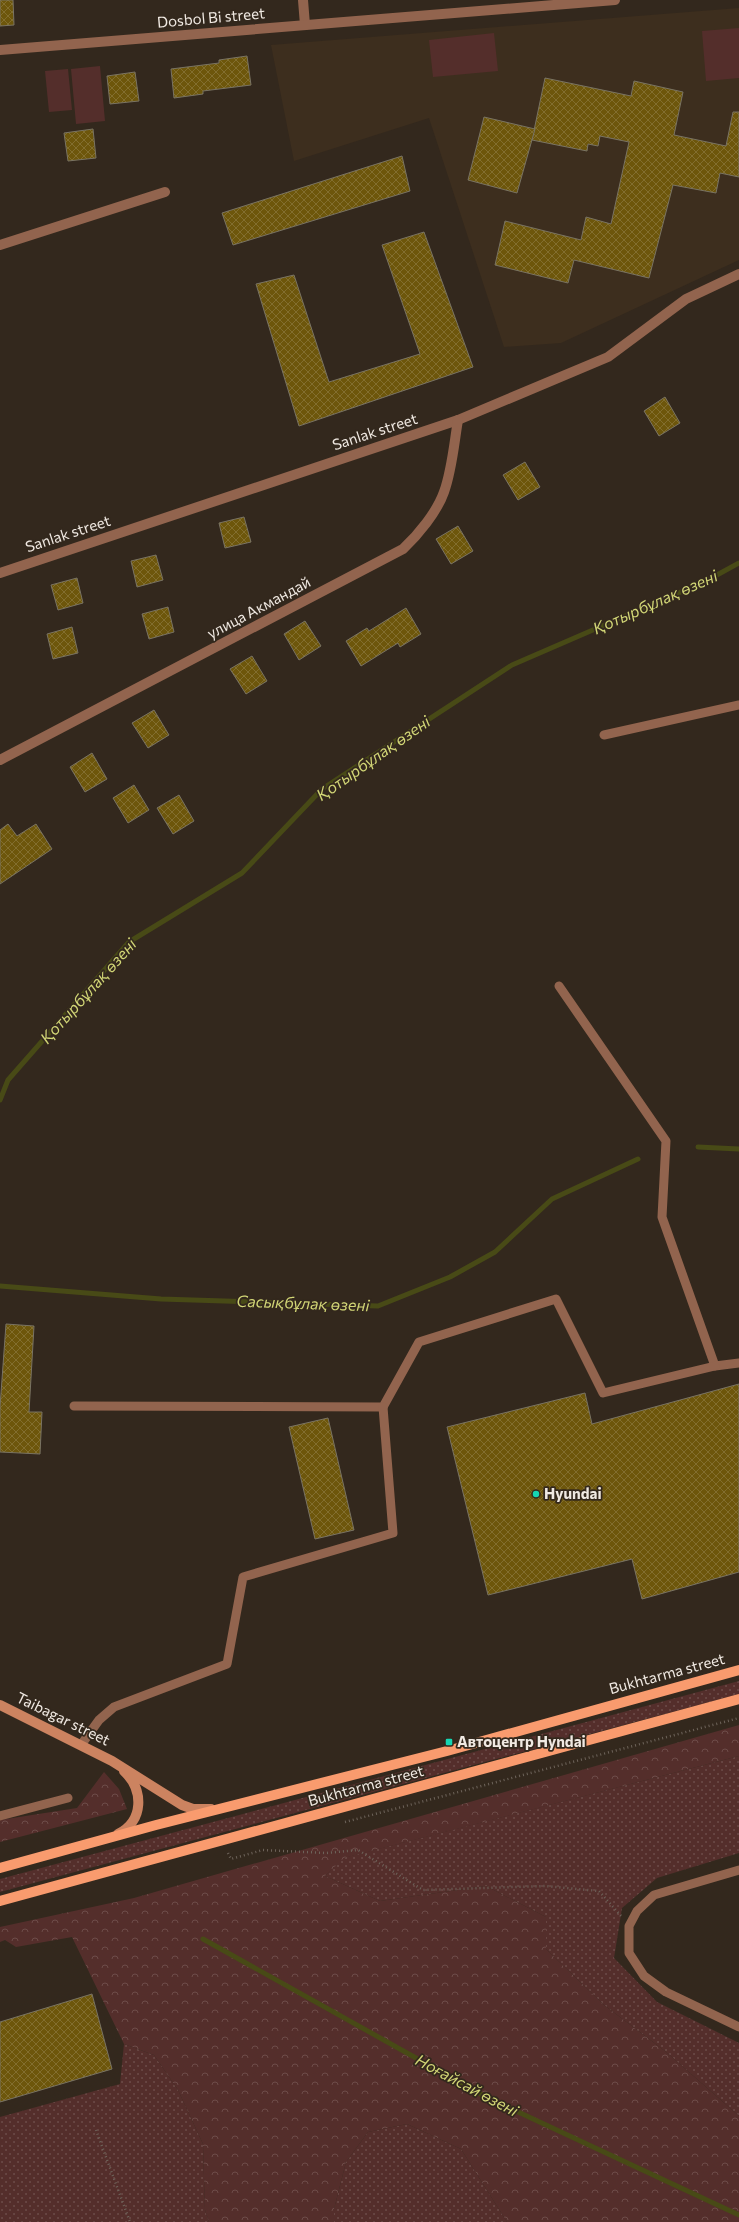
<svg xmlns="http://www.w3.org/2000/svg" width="739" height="2222" font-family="Commissioner,sans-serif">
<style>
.built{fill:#3d2e1e}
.grass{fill:url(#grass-dots)}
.forest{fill:url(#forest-crowns)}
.pitch{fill:#542e2b}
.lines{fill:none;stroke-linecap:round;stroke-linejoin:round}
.stream{stroke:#484a16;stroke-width:5}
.building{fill:url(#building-cross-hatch);stroke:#797363}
.path{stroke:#6e645b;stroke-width:2.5;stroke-dasharray:1 3;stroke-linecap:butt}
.service{stroke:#92644e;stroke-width:9}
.minor{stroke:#92644e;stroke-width:10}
.secondary{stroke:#cc8360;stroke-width:10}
.primary{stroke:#f99b6e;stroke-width:10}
.poi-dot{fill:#15d5b3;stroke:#33281d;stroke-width:1.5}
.labels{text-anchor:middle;stroke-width:3.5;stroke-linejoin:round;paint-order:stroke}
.street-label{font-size:15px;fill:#f0e9e2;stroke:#33281d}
.poi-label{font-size:15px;font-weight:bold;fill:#f0e9e2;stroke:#33281d;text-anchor:start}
.water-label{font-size:16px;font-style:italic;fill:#d2d676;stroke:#33281d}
</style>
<defs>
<pattern id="grass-dots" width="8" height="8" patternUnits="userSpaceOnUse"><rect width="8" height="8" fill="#542e2b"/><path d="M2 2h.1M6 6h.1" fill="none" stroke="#6d4c49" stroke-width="1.8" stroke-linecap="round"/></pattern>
<pattern id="forest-crowns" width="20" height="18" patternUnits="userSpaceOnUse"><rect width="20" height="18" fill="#542e2b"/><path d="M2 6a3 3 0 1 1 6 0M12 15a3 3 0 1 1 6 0" fill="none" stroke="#6d4c49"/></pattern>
<pattern id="building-cross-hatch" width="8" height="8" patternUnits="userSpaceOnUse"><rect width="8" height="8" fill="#6d560b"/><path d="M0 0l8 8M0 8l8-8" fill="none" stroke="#826e2e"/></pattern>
</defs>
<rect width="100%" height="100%" fill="#33281d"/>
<path class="built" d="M739,8V260L561,343L504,347L429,118L294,161L271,45Z"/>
<g class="grass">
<path d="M739,1681V1694L0,1892V1879Z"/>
<path d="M739,1756V1853L657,1878L622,1908L614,1958L657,2002L739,2043V2116L665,2051L604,2005L546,1949V1917L486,1886L380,1901L325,1876L343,1858Z"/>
<path d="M124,2044L154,2055L178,2090L203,2144L205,2210L209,2222H0V2117L120,2084Z"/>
<path d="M407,2124L461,2149L507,2222H334V2209L346,2162L368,2132Z"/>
</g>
<g class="forest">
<path d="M739,1725V1756L344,1858L325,1876L380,1901L486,1886L546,1917V1949L604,2005L665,2051L739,2116V2222H507L461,2149L407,2124L368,2132L346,2162L334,2209V2222H209L205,2210L203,2144L178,2090L154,2055L124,2044L72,1937L16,1947L5,1940L0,1942V1927L134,1898Z"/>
<path d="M104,1772L119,1789L127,1809L0,1842V1820L77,1808Z"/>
</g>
<g class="pitch">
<path d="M739,28V78L706,81L702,31Z"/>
<path d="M494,33L498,71L433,77L429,40Z"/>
<path d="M100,66L105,121L76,124L71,69Z"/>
<path d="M68,69L72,110L49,112L45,71Z"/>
</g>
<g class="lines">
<g class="stream">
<path d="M0,1100L8,1080L129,942L242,873L322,789L512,665L706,581L739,563"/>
<path d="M698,1147L739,1149"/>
<path d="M0,1286L161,1299L378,1306L450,1277L495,1252L552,1199L638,1159"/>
<path d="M203,1939L484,2096L739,2215"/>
</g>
</g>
<g class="building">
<path d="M0,0H13L14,25L0,26Z"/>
<path d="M247,56L251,85L203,91V94L174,98L171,69L219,63V60Z"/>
<path d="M135,72L139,101L110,104L107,76Z"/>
<path d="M545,78L631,96L634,81L683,92L674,135L726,146L733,112H739V177L720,173L716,193L673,185L649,278L574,260L568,283L495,265L505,221L581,240L586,217L611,224L629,142L600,136L598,146L588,144L587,151L532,140Z"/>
<path d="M484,117L535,129L517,193L468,180Z"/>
<path d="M93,129L96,158L68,161L64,133Z"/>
<path d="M402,156L410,191L233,245L222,213Z"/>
<path d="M424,232L473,367L299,426L256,284L294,275L329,382L420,354L382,245Z"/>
<path d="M665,397L680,423L659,436L644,411Z"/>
<path d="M525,462L540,487L518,500L503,475Z"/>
<path d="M244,517L251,542L225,548L219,523Z"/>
<path d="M458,526L473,551L451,564L436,539Z"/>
<path d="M156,555L163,580L137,587L131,561Z"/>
<path d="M77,578L83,603L58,610L51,585Z"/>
<path d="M168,607L174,632L149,639L142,614Z"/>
<path d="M406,608L421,634L400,647L398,643L361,666L346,641L367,628L369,631Z"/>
<path d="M305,621L321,646L299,660L284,634Z"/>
<path d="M72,627L78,653L53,659L47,634Z"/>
<path d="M252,656L267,681L246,694L230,669Z"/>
<path d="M154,710L169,735L148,748L132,723Z"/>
<path d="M92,753L107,779L85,792L70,767Z"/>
<path d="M134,785L149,810L128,823L113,798Z"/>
<path d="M179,795L194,821L173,834L157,808Z"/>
<path d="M8,824L17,836L36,824L52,849L0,884V830Z"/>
<path d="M6,1324L34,1326L29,1412H42L40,1454L0,1452V1407Z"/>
<path d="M739,1384V1572L642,1599L632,1559L488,1595L447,1427L585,1393L592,1424Z"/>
<path d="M328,1418L354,1530L315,1539L289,1427Z"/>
<path d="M92,1994L112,2069L0,2102V2022Z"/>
</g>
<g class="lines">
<g class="path">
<path d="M345,1822L739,1718"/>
<path d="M228,1853L231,1859L263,1850L326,1853L358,1850L423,1890L545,1886L599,1891L621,1916"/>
<path d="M96,2130L130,2222"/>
</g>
<g class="service">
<path d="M604,735L739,705"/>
<path d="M559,986L666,1141L662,1217L715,1366L739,1363"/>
<path d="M74,1406L383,1407L419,1342L556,1299L603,1393L715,1366"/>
<path d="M81,1745L99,1720L114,1707L227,1664L243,1577L393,1533L383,1407"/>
<path d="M0,1816L68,1798"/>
<path d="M739,1870L654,1895L637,1911L629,1926V1953L644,1976L666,1992L739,2027"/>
</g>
<g class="minor">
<path d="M303,0L305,25"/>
<path d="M0,50L615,0"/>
<path d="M0,245L165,192"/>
<path d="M0,573L458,420L608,357L686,299L739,274"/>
<path d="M0,760L403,549C418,535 437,512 444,492C452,470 454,444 458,420"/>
</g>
<g class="secondary">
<path d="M0,1705L112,1761L182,1805L193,1809H211"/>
<path d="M118,1834C144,1821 144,1790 124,1771"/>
</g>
<g class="primary">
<path d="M0,1868L156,1825L447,1751L739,1670"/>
<path d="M0,1901L739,1699"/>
</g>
</g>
<g class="poi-dot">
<circle cx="536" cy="1494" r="4"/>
<rect x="445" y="1738" width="8" height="8" rx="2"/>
</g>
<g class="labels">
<g class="street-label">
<text transform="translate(211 18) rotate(-5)" y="5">Dosbol Bi street</text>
<text transform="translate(375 432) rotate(-18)" y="5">Sanlak street</text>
<text transform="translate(68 534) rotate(-18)" y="5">Sanlak street</text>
<text transform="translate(259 608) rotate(-28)" y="5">улица Акмандай</text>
<text transform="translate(667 1674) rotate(-15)" y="5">Bukhtarma street</text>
<text transform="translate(63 1719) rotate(26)" y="5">Taibagar street</text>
<text transform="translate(366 1786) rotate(-15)" y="5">Bukhtarma street</text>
</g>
<g class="poi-label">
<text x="544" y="1499">Hyundai</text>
<text x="457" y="1747">Автоцентр Hyndai</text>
</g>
<g class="water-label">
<text transform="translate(655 602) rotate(-24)" y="6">Қотырбұлақ өзені</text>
<text transform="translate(373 758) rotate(-35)" y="6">Қотырбұлақ өзені</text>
<text transform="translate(88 991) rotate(-48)" y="6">Қотырбұлақ өзені</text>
<text transform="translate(303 1303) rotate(2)" y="6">Сасықбұлақ өзені</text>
<text transform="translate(467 2085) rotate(28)" y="6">Ноғайсай өзені</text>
</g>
</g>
</svg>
